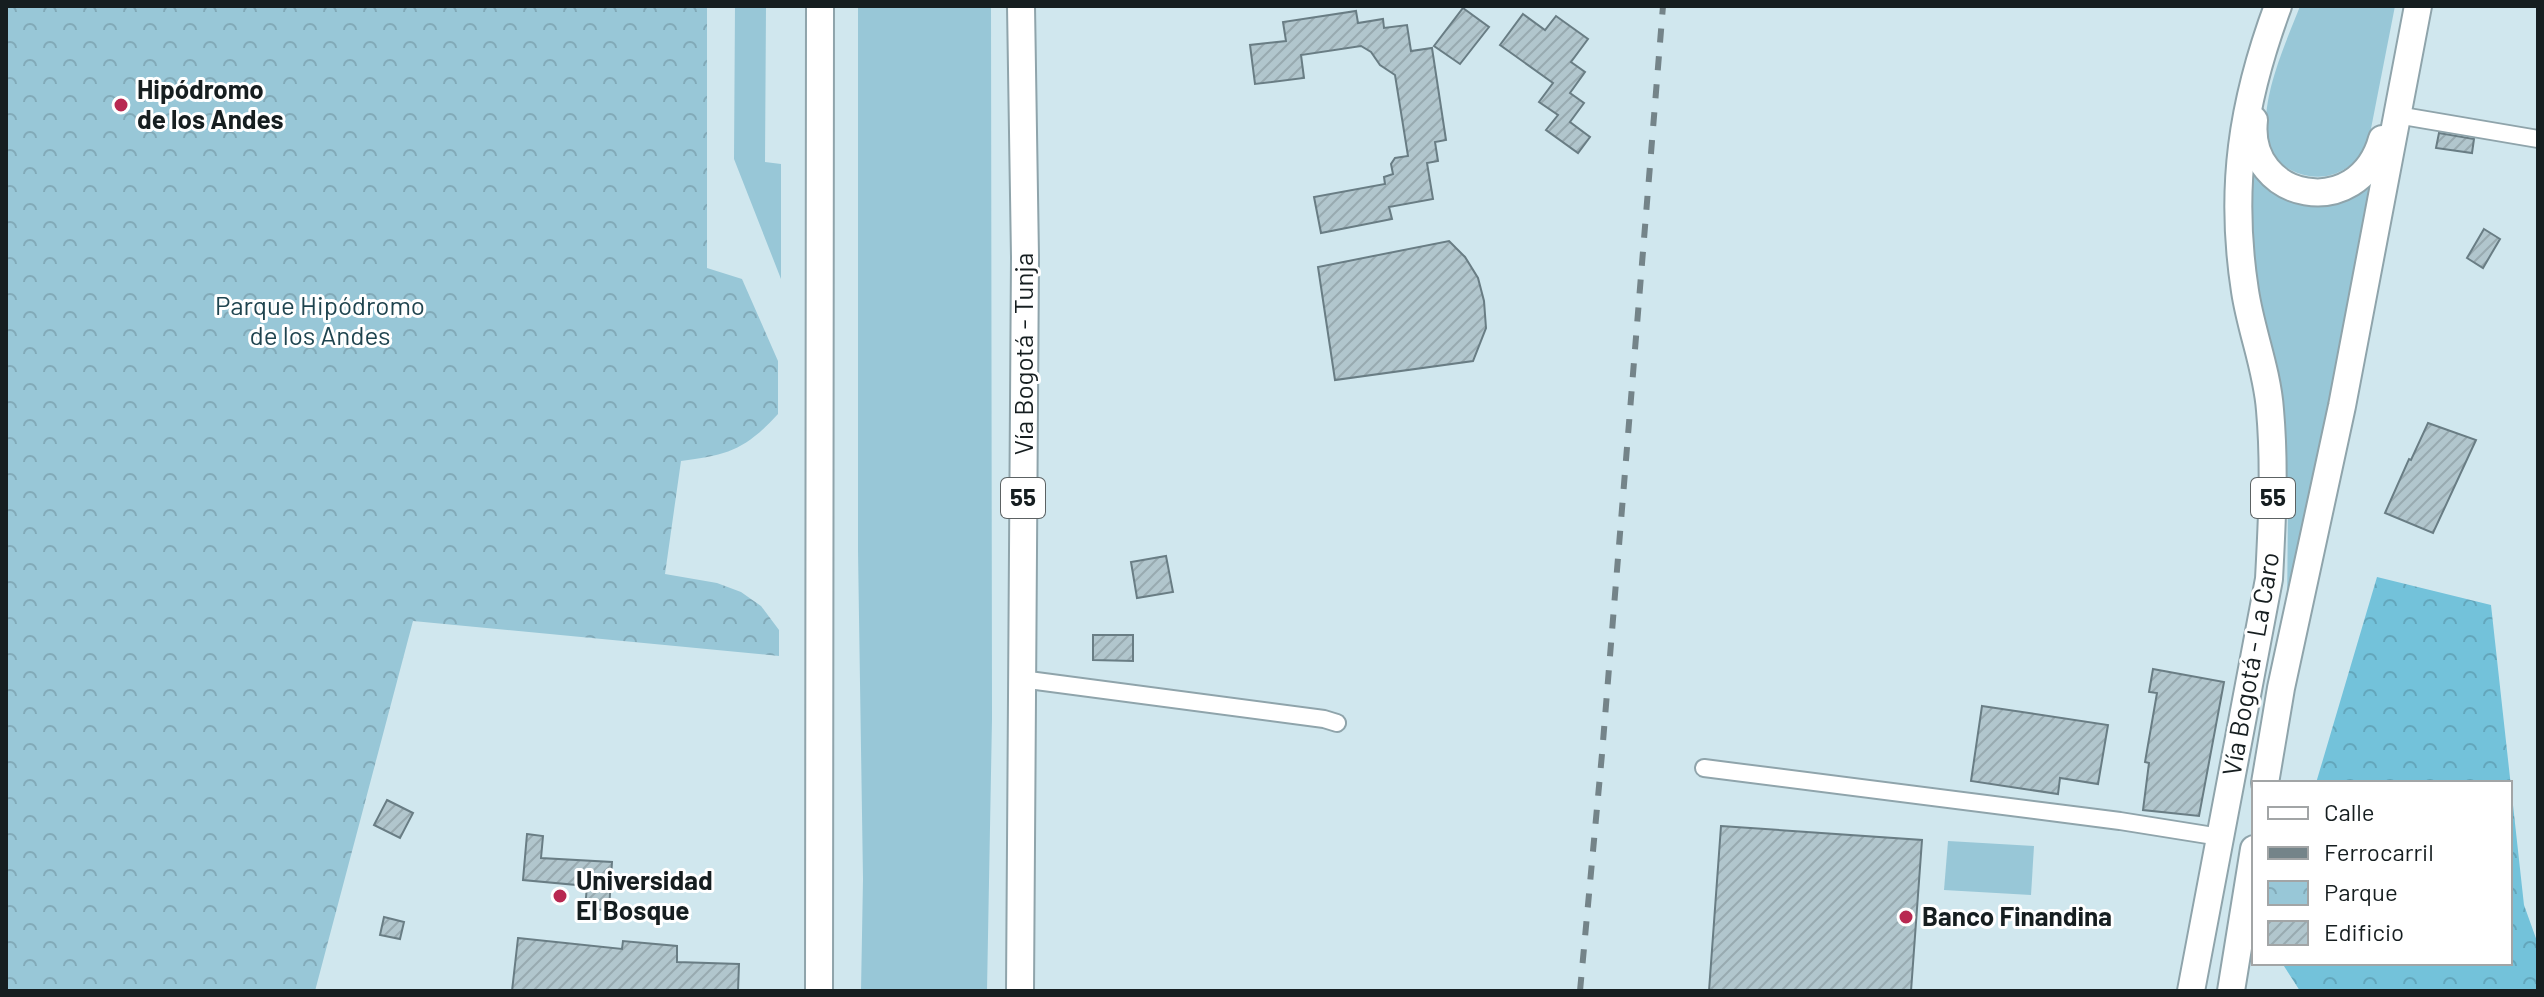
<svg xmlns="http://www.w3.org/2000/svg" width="2544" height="997" font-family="Barlow,sans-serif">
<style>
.grass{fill:#98c7d7}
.forest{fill:url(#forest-crowns)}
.park{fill:url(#park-crowns)}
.building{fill:url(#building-hatch);stroke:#697d84;stroke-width:2}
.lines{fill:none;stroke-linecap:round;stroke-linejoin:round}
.minor-casing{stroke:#8fa4ab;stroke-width:20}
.primary-casing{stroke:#8fa4ab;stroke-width:30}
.trunk-casing{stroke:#8fa4ab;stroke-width:30}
.minor{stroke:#fff;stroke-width:16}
.primary{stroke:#fff;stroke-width:26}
.trunk{stroke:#fff;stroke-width:26}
.rail{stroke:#748489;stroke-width:6;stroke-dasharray:14 14;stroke-linecap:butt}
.poi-dot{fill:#b82851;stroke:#fff;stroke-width:3}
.labels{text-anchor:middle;stroke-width:6;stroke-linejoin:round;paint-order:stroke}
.shield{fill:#fff;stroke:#5c6263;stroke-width:2}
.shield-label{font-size:24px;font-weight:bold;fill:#161e20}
.poi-label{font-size:26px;font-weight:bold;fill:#161e20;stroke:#fff;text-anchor:start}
.park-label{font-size:26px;fill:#1f444f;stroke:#fff}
.street-label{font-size:26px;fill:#161e20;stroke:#fff}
</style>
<defs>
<pattern id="forest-crowns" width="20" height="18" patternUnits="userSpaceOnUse" patternTransform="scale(2)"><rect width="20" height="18" fill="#73c2da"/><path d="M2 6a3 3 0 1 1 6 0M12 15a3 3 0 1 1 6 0" fill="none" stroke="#63a6bb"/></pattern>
<pattern id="park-crowns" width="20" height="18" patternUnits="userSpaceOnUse" patternTransform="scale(2)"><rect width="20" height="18" fill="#98c7d7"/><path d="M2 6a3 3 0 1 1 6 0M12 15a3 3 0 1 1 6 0" fill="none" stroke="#82aab8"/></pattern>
<pattern id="building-hatch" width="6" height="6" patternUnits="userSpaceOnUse" patternTransform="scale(2)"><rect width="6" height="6" fill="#b1c6cd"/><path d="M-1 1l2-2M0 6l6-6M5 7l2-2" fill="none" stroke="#98aab0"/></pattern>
</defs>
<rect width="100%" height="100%" fill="#d0e7ee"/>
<g class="grass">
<path d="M735,6H766L765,162L781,164V279L734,159Z"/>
<path d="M858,6H991L992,719L987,991H861L863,879L858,551Z"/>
<path d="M2300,6H2395L2367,149C2352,167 2334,180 2309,176C2228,161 2283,52 2300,6Z"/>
<path d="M2249,167L2272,191L2306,204L2339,203L2370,187L2287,614L2288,503L2282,391L2255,285L2249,227Z"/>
<path d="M1948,841L2034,846L2031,895L1944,890Z"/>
</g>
<path class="forest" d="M2377,577L2491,605L2524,905L2538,944V991H2300L2282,963H2510V783H2316Z"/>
<path class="park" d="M6,6H707V268L742,279L778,361V414C745,450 728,455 681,461L665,574L717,583L741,592L761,606L779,630V656L413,621L315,991H6Z"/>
<g class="building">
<path d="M1463,8L1489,27L1460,64L1434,46Z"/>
<path d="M1356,11L1358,23L1383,19L1384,28L1407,25L1411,51L1432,48L1446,140L1435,142L1438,161L1427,163L1433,199L1389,207L1392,219L1321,233L1314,197L1385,184L1384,177L1393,174L1391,164L1395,158L1408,156L1395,75L1380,65L1371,52L1361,46L1301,55L1304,78L1255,84L1250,45L1286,41L1283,22Z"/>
<path d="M1523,14L1545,30L1556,16L1588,39L1571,62L1585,72L1570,93L1584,103L1570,122L1590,137L1578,153L1546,130L1558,115L1539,102L1553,83L1500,45Z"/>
<path d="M2439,133L2474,139L2472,153L2436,148Z"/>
<path d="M2484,229L2500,239L2483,268L2467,258Z"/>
<path d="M1449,241L1465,257L1478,278L1484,301L1486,328L1473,361L1335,380L1318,267Z"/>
<path d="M2428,423L2476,440L2433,533L2385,513L2409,459L2411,460Z"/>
<path d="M1166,556L1173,592L1137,598L1131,562Z"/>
<path d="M1093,635H1133V661L1093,660Z"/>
<path d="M2153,669L2224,682L2199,816L2143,810L2149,763L2145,762L2157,693L2149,692Z"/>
<path d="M1982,706L2108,725L2098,784L2060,778L2058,794L1971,781Z"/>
<path d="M387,800L413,813L400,838L374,825Z"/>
<path d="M1721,826L1922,840L1911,991H1709Z"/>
<path d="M527,834L543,836L541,858L612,862L609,910L585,909L587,886L523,880Z"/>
<path d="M384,917L404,922L400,939L380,935Z"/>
<path d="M518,938L622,949L623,941L677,946V962L739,964L738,991H512Z"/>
</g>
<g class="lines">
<defs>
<g id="minor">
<path d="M2397,115L2538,139"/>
<path d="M1021,679L1324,719L1337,723"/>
<path d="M1704,768L2120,821L2220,837"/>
</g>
<g id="primary">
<path d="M2254,120C2245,201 2359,223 2382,139"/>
<path d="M2265,783L2281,688L2342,406L2418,6"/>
<path d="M2191,991L2269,579C2272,523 2275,466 2270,410C2267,369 2251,331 2245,291C2229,188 2242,103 2278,6"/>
<path d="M2231,991L2254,849"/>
</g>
<g id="trunk">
<path d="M819,991L820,6"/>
<path d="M1020,991L1025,257L1021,6"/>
</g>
</defs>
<use href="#minor" class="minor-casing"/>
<use href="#primary" class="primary-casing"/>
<use href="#trunk" class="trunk-casing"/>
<use href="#minor" class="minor"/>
<use href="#primary" class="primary"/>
<use href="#trunk" class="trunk"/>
<path class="rail" d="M1580,991L1602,754L1663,6"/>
</g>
<g class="poi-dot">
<circle cx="121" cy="105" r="8"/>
<circle cx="560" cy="896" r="8"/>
<circle cx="1906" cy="917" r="8"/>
</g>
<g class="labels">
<g class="shield">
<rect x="1001" y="478" width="44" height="40" rx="6"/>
<rect x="2251" y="478" width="44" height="40" rx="6"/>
</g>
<g class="shield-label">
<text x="1023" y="506">55</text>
<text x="2273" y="506">55</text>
</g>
<g class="poi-label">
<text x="137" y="99">Hipódromo<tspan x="137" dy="30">de los Andes</tspan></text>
<text x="576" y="890">Universidad<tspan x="576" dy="30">El Bosque</tspan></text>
<text x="1922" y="926">Banco Finandina</text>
</g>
<g class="park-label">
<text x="320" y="315">Parque Hipódromo<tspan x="320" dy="30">de los Andes</tspan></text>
</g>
<g class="street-label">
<text transform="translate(1024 354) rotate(-90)" y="9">Vía Bogotá - Tunja</text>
<text transform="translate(2251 664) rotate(-80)" y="9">Vía Bogotá - La Caro</text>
</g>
</g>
<rect width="2544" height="997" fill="none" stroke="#161e20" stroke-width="16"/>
<rect x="2252" y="781" width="260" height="184" fill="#ffffff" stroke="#a2a5a6" stroke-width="2"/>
<rect x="2268" y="807" width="40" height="12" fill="#ffffff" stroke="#a2a5a6" stroke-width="2"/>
<text x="2324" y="821" font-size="24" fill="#161e20">Calle</text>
<rect x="2268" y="847" width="40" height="12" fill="#748489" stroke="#a2a5a6" stroke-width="2"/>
<text x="2324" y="861" font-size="24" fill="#161e20">Ferrocarril</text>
<rect x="2268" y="881" width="40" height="24" fill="url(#park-crowns)" stroke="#a2a5a6" stroke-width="2"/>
<text x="2324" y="901" font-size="24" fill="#161e20">Parque</text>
<rect x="2268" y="921" width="40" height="24" fill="url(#building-hatch)" stroke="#a2a5a6" stroke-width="2"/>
<text x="2324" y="941" font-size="24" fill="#161e20">Edificio</text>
</svg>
